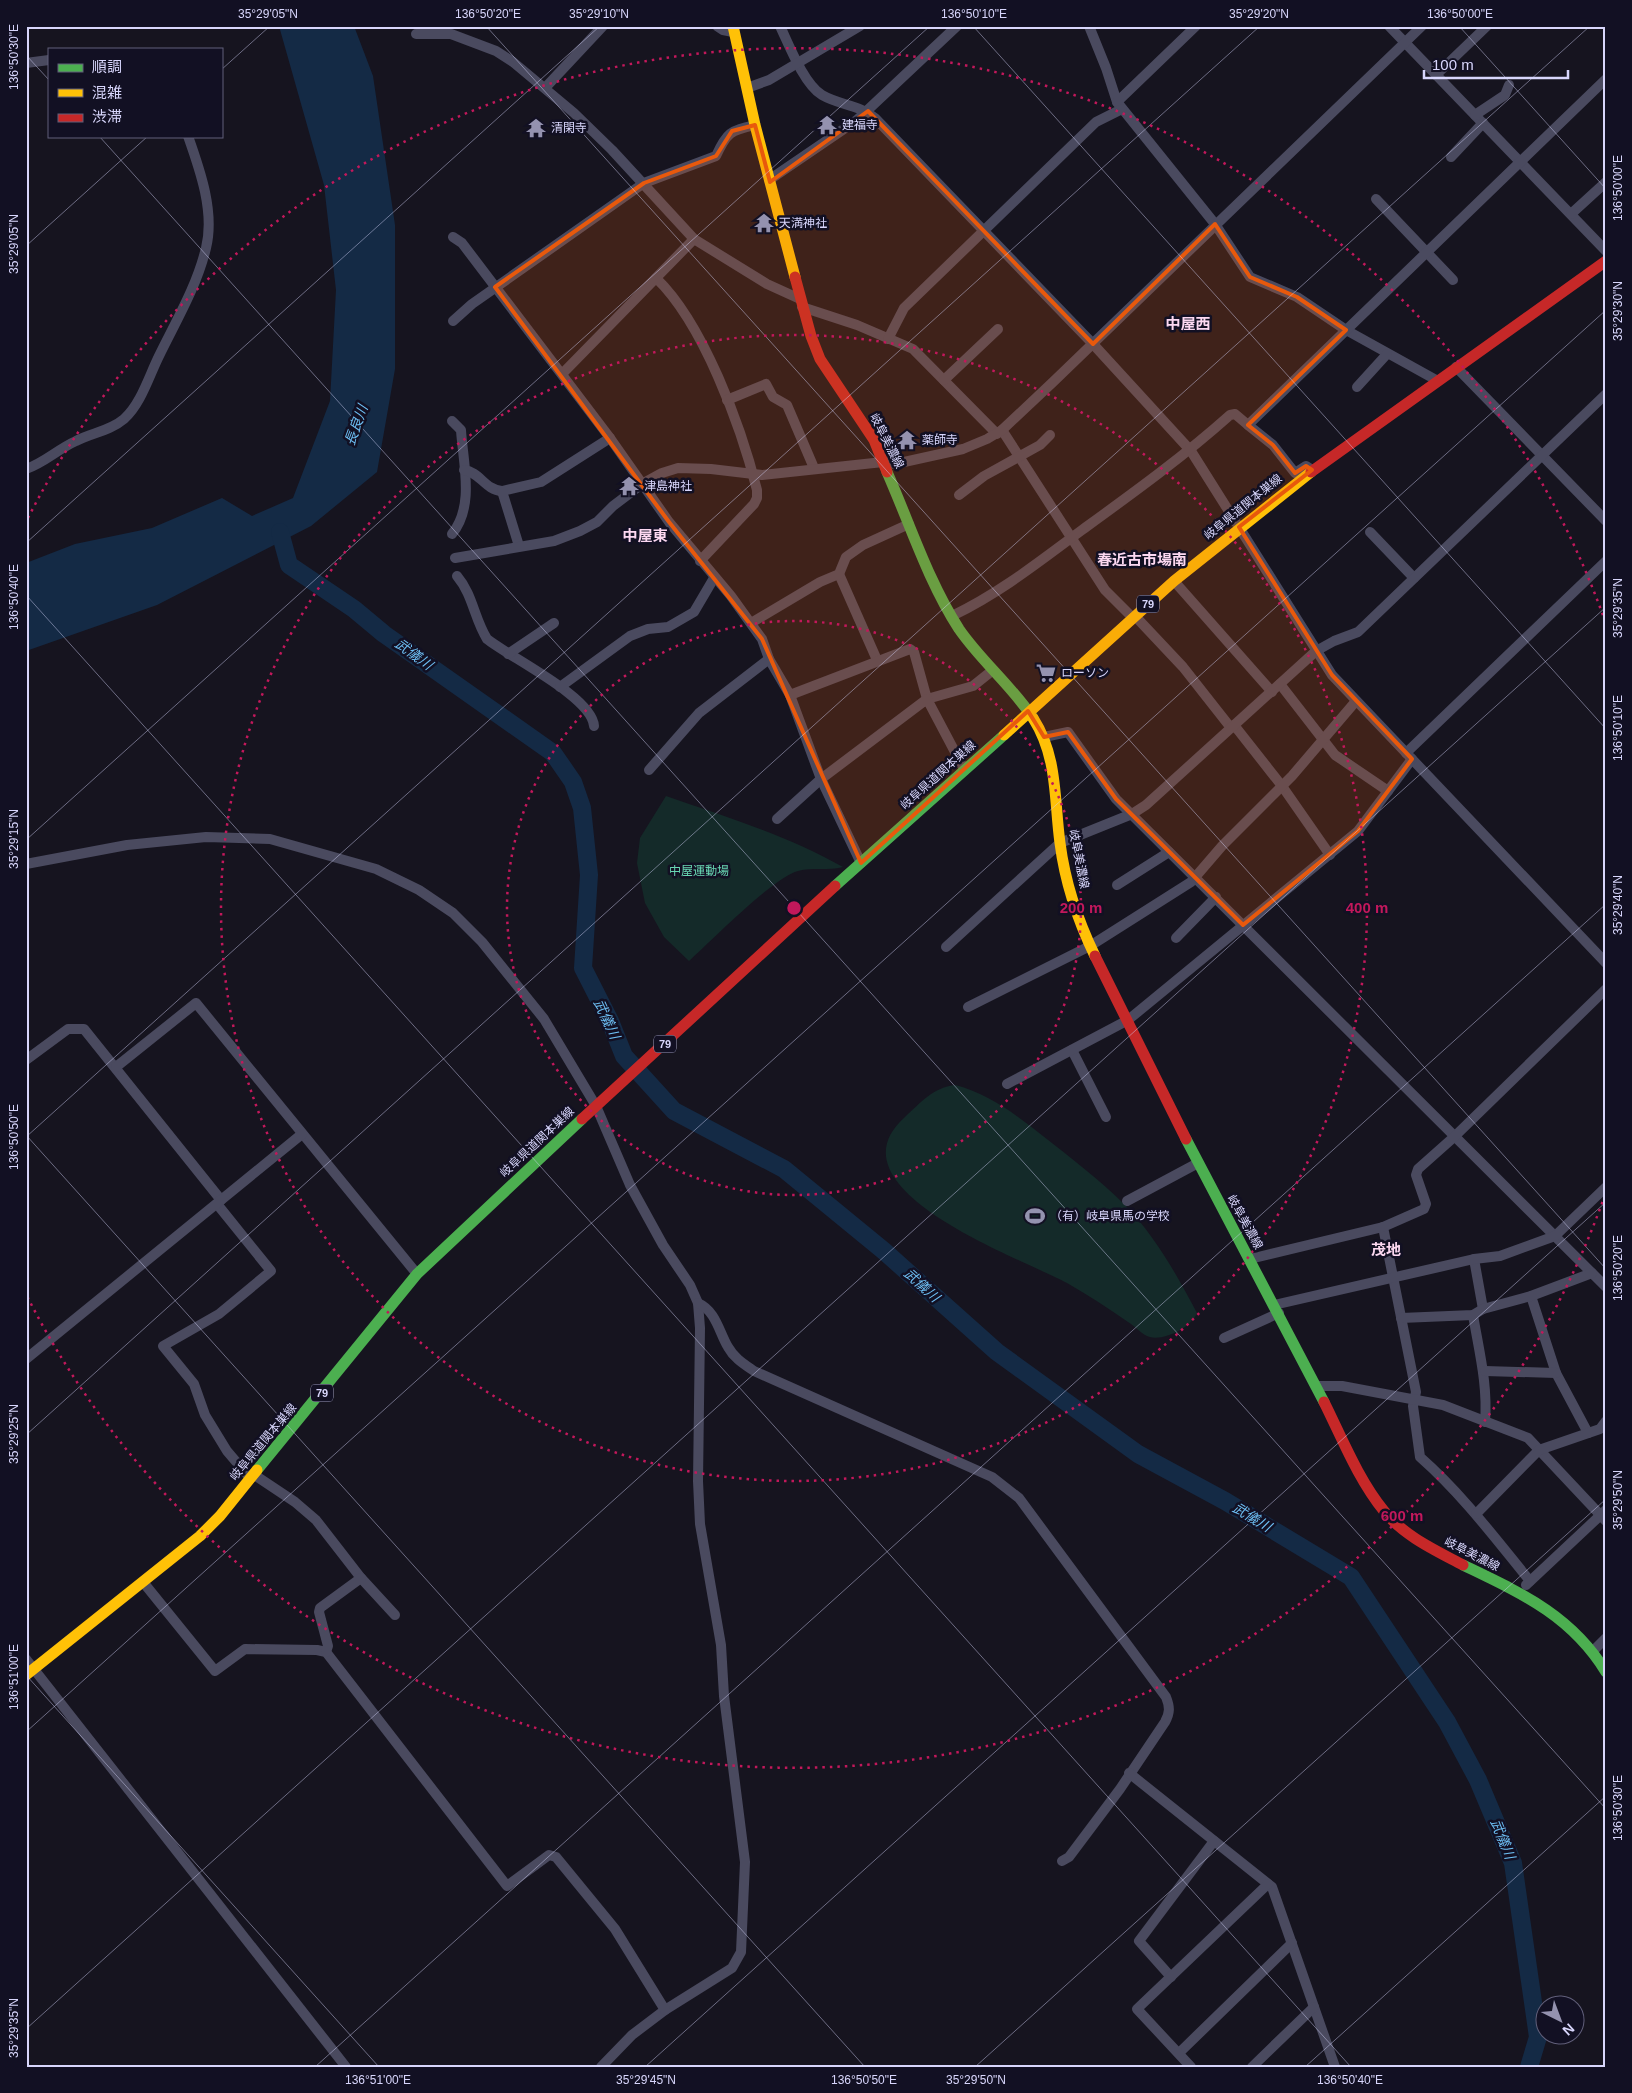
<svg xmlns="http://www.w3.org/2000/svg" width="1632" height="2093" font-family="Helvetica,'Noto Sans JP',sans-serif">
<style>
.green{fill:#142a29}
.water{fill:#142a45}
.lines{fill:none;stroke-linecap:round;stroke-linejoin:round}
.river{stroke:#142a45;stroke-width:18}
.street{stroke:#4a4a5f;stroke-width:10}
.fast{stroke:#4caf50;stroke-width:11}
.slow{stroke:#ffc107;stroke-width:11}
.jam{stroke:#c62828;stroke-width:11}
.marked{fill:#e8590c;fill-opacity:0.2;stroke:#e8590c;stroke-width:4;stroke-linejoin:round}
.ticks{fill:none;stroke:#d8d6fc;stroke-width:1;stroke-opacity:0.45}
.ring{fill:none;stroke:#c2185b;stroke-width:2.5;stroke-dasharray:2.5 5}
.labels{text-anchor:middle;stroke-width:5;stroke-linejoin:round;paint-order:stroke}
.shield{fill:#121023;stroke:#9d9bbb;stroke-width:1}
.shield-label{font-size:11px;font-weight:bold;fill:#d8d6fc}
.poi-label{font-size:12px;fill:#d8d6fc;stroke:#121023;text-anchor:start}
.street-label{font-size:12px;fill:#d8d6fc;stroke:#121023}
.park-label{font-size:12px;fill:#68d6b3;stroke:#121023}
.water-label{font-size:14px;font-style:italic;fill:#6dbef3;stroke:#121023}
.quarter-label{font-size:15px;font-weight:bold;fill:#fcd8f1;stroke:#121023}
.centre{fill:#c2185b;stroke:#121023;stroke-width:2.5}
.ring-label{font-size:15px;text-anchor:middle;font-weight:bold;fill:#c2185b;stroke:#121023;stroke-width:5;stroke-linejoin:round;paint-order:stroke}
.neatline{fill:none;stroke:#d8d6fc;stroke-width:2}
.ticks-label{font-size:12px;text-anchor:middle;fill:#d8d6fc}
</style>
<rect width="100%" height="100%" fill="#16141f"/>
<g class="green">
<path d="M666,796C726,817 787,835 843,867C828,871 812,867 798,871C775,876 710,942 689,961L664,937L645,903L637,863L640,838Z"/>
<path d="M955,1085C990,1094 1016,1115 1043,1136C1071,1158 1100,1180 1125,1205C1155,1236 1177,1275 1197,1313C1192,1327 1164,1341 1150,1337C1142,1335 1135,1326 1128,1322C1108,1308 1088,1295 1067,1283C1023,1259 824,1189 905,1117C920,1103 934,1087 955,1085Z"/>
</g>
<path class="water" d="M279,26H354L373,76L395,225V369L377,472L311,526L157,605L26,651V563L75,544L152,528L222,498L252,516L293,498L330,401L336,290L324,185Z"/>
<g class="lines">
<path class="river" d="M280,532L289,565L354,609L384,634L553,753L573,782L582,808L589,875L583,968L610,1021L624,1056L674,1111L784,1169L884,1251L997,1352L1138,1454L1225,1501L1351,1577L1447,1722L1478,1780L1513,1863L1538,2037L1529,2067"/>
<g class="street">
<path d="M717,26L723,30L733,32"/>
<path d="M780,26C789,45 804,84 822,95C839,105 860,105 875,118L1093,344L1191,451L1332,675L1606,963"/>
<path d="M1089,26L1106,68L1117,102L1215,224L1250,277L1297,297L1346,330L1438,381"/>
<path d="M1389,26L1606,251"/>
<path d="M416,34H451L496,51L513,62L574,113L612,150L694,239L767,284L800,299"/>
<path d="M26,63L49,60"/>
<path d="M1436,75L1487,26"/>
<path d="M545,88L603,26"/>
<path d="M747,88L769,80L860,26"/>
<path d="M1117,102L1196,26"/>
<path d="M1475,115L1505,95L1509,85"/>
<path d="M1451,157L1483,123"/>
<path d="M769,180L857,120L957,26"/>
<path d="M1376,199L1453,280"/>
<path d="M1571,214L1606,182"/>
<path d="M453,237L462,243L610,438L669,522L731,596L762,639L769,659L790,695L821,779L861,863"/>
<path d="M656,278C703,323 741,426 757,490V498L754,504L700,561"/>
<path d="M802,307L857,325L913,349L997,434"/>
<path d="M453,321L472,304L644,183L716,156C727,132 730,131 755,125"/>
<path d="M888,339L904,308L1096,122L1122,109"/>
<path d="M1456,367L1606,521"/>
<path d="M562,374L694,239"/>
<path d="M944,380L998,329"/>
<path d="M1357,387L1387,354"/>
<path d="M727,400L766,384L773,397L787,405L814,468"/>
<path d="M452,421L461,430C463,463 475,506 452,534"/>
<path d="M1248,425L1273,445L1295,473L1306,466L1312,470"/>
<path d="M1002,430L1105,590L1133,618"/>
<path d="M26,469C44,463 58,449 76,441C91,433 110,431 124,419C141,404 149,376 159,356C176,321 197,286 206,248C215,212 200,170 188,136"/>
<path d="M464,470C480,472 485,490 502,491"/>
<path d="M959,495L984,476L1040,445L1050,435"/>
<path d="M1370,532L1414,578"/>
<path d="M519,546L502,491L541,482L610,438"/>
<path d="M455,558L554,541L580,531L597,522L613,506L642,484L662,473L678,468L711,469L762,475L883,462L895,464L963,449L987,439L1002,430L1053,382L1422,26"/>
<path d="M839,574L877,660"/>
<path d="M457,576C473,595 474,618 487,639C511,658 592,697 594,726"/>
<path d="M1174,581L1272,692"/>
<path d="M952,616C1000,593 1040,561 1082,530C1133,493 1183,457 1230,415L1235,414L1248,425L1606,79"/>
<path d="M1135,616L1183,667L1231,728"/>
<path d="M751,623L820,582L839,574L846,557L863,545L909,524"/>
<path d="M508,654L554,623"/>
<path d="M1280,684L1335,755L1388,791"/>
<path d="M560,687L630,636L648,629L668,627L694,612L714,578"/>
<path d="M790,695L910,649L914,652L927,699L973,686L993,670"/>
<path d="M1234,725L1282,786L1330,855"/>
<path d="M1044,737L1068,732L1116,799L1606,1287"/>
<path d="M1406,753L1606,561"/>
<path d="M649,770L699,713L769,659"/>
<path d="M777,819L821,779L927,699L964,769"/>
<path d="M26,864L127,845L206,837L270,839L376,869L419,890L453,913L482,942L544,1019L596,1106L630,1185L663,1245L690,1285L698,1303L700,1328L698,1481L700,1524L721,1645L724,1696L745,1862L741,1952L732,1968L665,2010L632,2035L601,2067"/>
<path d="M1117,885L1169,852"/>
<path d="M1176,938L1216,897"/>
<path d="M946,947L1060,843L1132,814L1146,805L1316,651L1334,641L1358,632L1606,394"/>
<path d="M968,1007L1090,946L1191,882L1222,846L1292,776L1356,701"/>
<path d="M1072,1050L1106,1117"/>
<path d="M26,1060L68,1029H84L221,1200"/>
<path d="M116,1067L196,1003L417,1274"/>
<path d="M1007,1084L1128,1020L1358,831L1412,759"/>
<path d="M1127,1201L1198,1163"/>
<path d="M217,1204L271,1271L219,1314L163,1346L194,1384L205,1415L227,1451L250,1478"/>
<path d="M1383,1227L1416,1392L1413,1406L1420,1457C1462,1494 1495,1538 1530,1581"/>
<path d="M1250,1259L1383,1227L1424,1209L1426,1204L1416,1175L1418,1169L1454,1137L1606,989"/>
<path d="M1474,1259L1483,1309"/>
<path d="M1531,1296L1556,1373L1588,1433"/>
<path d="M698,1303C716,1311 719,1332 728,1347C734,1358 744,1364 754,1371L992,1477L1019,1498L1166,1697C1170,1707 1170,1713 1165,1722L1120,1789L1069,1857L1062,1861"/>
<path d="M1274,1305L1474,1259L1500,1256L1555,1236L1606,1187"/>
<path d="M1473,1315C1479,1351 1488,1385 1485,1422"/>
<path d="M1401,1318L1473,1315L1483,1309L1531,1296L1592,1273"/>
<path d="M1224,1338L1279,1313"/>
<path d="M26,1359L302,1134"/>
<path d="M1485,1371L1556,1373"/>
<path d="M1316,1386H1342L1443,1405L1528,1438L1606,1521"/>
<path d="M253,1474L295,1502L316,1520L361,1578L395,1615"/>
<path d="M1476,1514L1539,1450L1600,1429L1606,1421"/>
<path d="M143,1582L215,1671L245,1649L317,1650L326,1652L507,1886L549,1855L556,1857L615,1929L665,2010"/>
<path d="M1526,1585L1606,1510"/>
<path d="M1593,1651L1606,1638"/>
<path d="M326,1652L328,1646L319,1612L320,1608L361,1578"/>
<path d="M26,1659L346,2067"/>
<path d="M1129,1773L1272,1887L1335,2067"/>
<path d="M1171,1977L1139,1941L1214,1841"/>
<path d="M1179,2053L1292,1943"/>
<path d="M1191,2067L1137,2009L1268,1884"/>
<path d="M1252,2067L1314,2007"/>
</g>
<g class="fast">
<path d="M887,472C910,524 928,581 959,629C981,661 1011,685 1033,718"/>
<path d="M835,886L1004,735"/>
<path d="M1186,1139L1324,1402"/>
<path d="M257,1470L417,1274L582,1119"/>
<path d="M1463,1565C1521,1593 1571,1615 1606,1672"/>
</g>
<g class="slow">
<path d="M733,26L755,125L795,277"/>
<path d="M1033,718C1058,757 1054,799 1060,843C1065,882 1078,921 1095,956"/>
<path d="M1004,735L1174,581L1311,472"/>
<path d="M26,1675L200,1536L220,1516L257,1470"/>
</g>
<g class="jam">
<path d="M795,277L811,336L820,359L874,440L887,472"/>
<path d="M1311,472L1606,261"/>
<path d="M1095,956L1186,1139"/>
<path d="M582,1119L835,886"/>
<path d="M1324,1402C1342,1438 1358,1479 1384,1511C1404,1536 1435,1550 1463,1565"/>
</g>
</g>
<path class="marked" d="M868,111L1093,344L1215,224L1250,277L1297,297L1346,330L1248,425L1273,445L1295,473L1306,466L1312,470L1239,527L1332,675L1412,759L1358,831L1243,925L1116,799L1068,732L1044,737L1028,711L861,863L762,639L669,522L495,287L644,183L716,156L732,131L755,125L770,182Z"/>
<path class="ticks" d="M486,26L1606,1269M973,26L1606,729M1459,26L1606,189M26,55L49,80M221,70L270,26M99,136L1606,1809M26,246L148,136M26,543L600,26M26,595L1351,2067M26,840L930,26M26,1135L865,2067M26,1137L1260,26M26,1435L1590,26M26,1675L379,2067M26,1732L1606,310M26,2029L1606,607M315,2067L1606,904M645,2067L1606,1202M975,2067L1606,1499M1305,2067L1606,1796"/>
<g class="ring">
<circle cx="794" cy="908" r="287"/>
<circle cx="794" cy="908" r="573"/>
<path d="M1605 1195A860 860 0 0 1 28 1298M28 518A860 860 0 0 1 1605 621"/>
</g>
<defs>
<symbol id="temple-bare" viewBox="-9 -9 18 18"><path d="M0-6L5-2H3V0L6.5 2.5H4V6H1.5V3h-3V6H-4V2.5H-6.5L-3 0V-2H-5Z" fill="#9492af" stroke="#121023" stroke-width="2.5" paint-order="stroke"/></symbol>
<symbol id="supermarket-bare" viewBox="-9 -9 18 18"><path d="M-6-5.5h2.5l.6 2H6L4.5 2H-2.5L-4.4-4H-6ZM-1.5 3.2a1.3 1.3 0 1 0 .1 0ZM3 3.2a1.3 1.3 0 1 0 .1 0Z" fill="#9492af" stroke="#121023" stroke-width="2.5" paint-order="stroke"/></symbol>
<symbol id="stadium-bare" viewBox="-9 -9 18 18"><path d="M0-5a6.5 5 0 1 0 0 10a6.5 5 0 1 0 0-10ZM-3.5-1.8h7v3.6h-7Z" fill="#9492af" stroke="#121023" stroke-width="2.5" paint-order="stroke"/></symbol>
</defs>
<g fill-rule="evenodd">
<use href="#temple-bare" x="813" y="111" width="28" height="28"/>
<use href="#temple-bare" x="522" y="114" width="28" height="28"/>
<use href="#temple-bare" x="750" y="209" width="28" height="28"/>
<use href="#temple-bare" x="893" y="426" width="28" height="28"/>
<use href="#temple-bare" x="615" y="472" width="28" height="28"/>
<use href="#supermarket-bare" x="1032" y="659" width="28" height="28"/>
<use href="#stadium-bare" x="1021" y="1202" width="28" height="28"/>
</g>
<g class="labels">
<g class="shield">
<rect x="1137" y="595.5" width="22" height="17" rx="4"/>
<rect x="654" y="1035.5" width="22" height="17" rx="4"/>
<rect x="311" y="1384.5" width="22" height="17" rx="4"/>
</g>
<g class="shield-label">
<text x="1148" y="608">79</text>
<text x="665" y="1048">79</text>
<text x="322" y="1397">79</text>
</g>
<g class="poi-label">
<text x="842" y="129">建福寺</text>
<text x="551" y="132">清閑寺</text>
<text x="779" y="227">天満神社</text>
<text x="922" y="444">薬師寺</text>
<text x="644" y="490">津島神社</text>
<text x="1061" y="677">ローソン</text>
<text x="1050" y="1220">（有）岐阜県馬の学校</text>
</g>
<g class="street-label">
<text transform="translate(887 441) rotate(63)" y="4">岐阜美濃線</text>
<text transform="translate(1243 507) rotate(-39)" y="4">岐阜県道関本巣線</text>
<text transform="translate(938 775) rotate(-42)" y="4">岐阜県道関本巣線</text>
<text transform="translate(1079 859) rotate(79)" y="4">岐阜美濃線</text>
<text transform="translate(537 1142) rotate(-43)" y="4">岐阜県道関本巣線</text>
<text transform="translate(1245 1222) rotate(61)" y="4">岐阜美濃線</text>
<text transform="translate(263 1442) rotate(-50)" y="4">岐阜県道関本巣線</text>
<text transform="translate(1472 1554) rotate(27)" y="4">岐阜美濃線</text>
</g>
<g class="park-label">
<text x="699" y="875">中屋運動場</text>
</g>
<g class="water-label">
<text transform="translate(356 425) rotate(-70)" y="5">長良川</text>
<text transform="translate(414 654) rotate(36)" y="5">武儀川</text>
<text transform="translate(607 1019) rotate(65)" y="5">武儀川</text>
<text transform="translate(922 1285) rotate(42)" y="5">武儀川</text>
<text transform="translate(1252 1517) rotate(31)" y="5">武儀川</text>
<text transform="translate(1503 1839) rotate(68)" y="5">武儀川</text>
</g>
<g class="quarter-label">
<text x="1188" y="329">中屋西</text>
<text x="645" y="541">中屋東</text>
<text x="1142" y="565">春近古市場南</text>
<text x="1386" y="1255">茂地</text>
</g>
</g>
<circle cx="794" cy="908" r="8" class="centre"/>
<g class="ring-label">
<text x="1081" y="913">200 m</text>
<text x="1367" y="913">400 m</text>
<text x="1402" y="1521">600 m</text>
</g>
<rect width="1632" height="2093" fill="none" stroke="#121023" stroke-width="55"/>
<rect x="48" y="48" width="175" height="90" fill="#121023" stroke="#615f7a"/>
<rect x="58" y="64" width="25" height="8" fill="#4caf50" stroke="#615f7a"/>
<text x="92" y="72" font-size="15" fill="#d8d6fc">順調</text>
<rect x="58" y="89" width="25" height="8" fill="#ffc107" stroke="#615f7a"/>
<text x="92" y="98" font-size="15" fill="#d8d6fc">混雑</text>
<rect x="58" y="114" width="25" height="8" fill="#c62828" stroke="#615f7a"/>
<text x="92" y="122" font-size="15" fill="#d8d6fc">渋滞</text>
<g transform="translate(1560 2020) rotate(138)"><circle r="24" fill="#121023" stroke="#615f7a"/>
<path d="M0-4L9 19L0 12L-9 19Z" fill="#9492af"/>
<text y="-8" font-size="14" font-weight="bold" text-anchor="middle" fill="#d8d6fc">N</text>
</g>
<path d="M1424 70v8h144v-8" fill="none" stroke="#d8d6fc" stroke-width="2.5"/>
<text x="1432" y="70" font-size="15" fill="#d8d6fc" stroke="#121023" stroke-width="4" paint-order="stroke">100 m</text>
<rect x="28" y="28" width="1576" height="2038" class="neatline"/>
<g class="ticks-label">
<text x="268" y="18">35°29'05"N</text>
<text x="488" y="18">136°50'20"E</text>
<text x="599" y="18">35°29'10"N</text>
<text x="974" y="18">136°50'10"E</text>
<text x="1259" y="18">35°29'20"N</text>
<text x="1460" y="18">136°50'00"E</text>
<text transform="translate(14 57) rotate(-90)" y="4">136°50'30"E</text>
<text transform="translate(1618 188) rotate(-90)" y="4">136°50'00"E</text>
<text transform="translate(14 244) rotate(-90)" y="4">35°29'05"N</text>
<text transform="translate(1618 311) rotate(-90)" y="4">35°29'30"N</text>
<text transform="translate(14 597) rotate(-90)" y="4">136°50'40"E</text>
<text transform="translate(1618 608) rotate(-90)" y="4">35°29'35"N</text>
<text transform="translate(1618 728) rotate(-90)" y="4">136°50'10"E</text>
<text transform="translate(14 839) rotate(-90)" y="4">35°29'15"N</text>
<text transform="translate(1618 905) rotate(-90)" y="4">35°29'40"N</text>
<text transform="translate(14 1137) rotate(-90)" y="4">136°50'50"E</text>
<text transform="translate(1618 1268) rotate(-90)" y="4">136°50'20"E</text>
<text transform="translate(14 1434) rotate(-90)" y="4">35°29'25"N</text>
<text transform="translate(1618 1500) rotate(-90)" y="4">35°29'50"N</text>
<text transform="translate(14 1677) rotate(-90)" y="4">136°51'00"E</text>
<text transform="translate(1618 1808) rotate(-90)" y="4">136°50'30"E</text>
<text transform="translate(14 2028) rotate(-90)" y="4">35°29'35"N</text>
<text x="378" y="2084">136°51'00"E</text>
<text x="646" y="2084">35°29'45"N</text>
<text x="864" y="2084">136°50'50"E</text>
<text x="976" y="2084">35°29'50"N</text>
<text x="1350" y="2084">136°50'40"E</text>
</g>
</svg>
